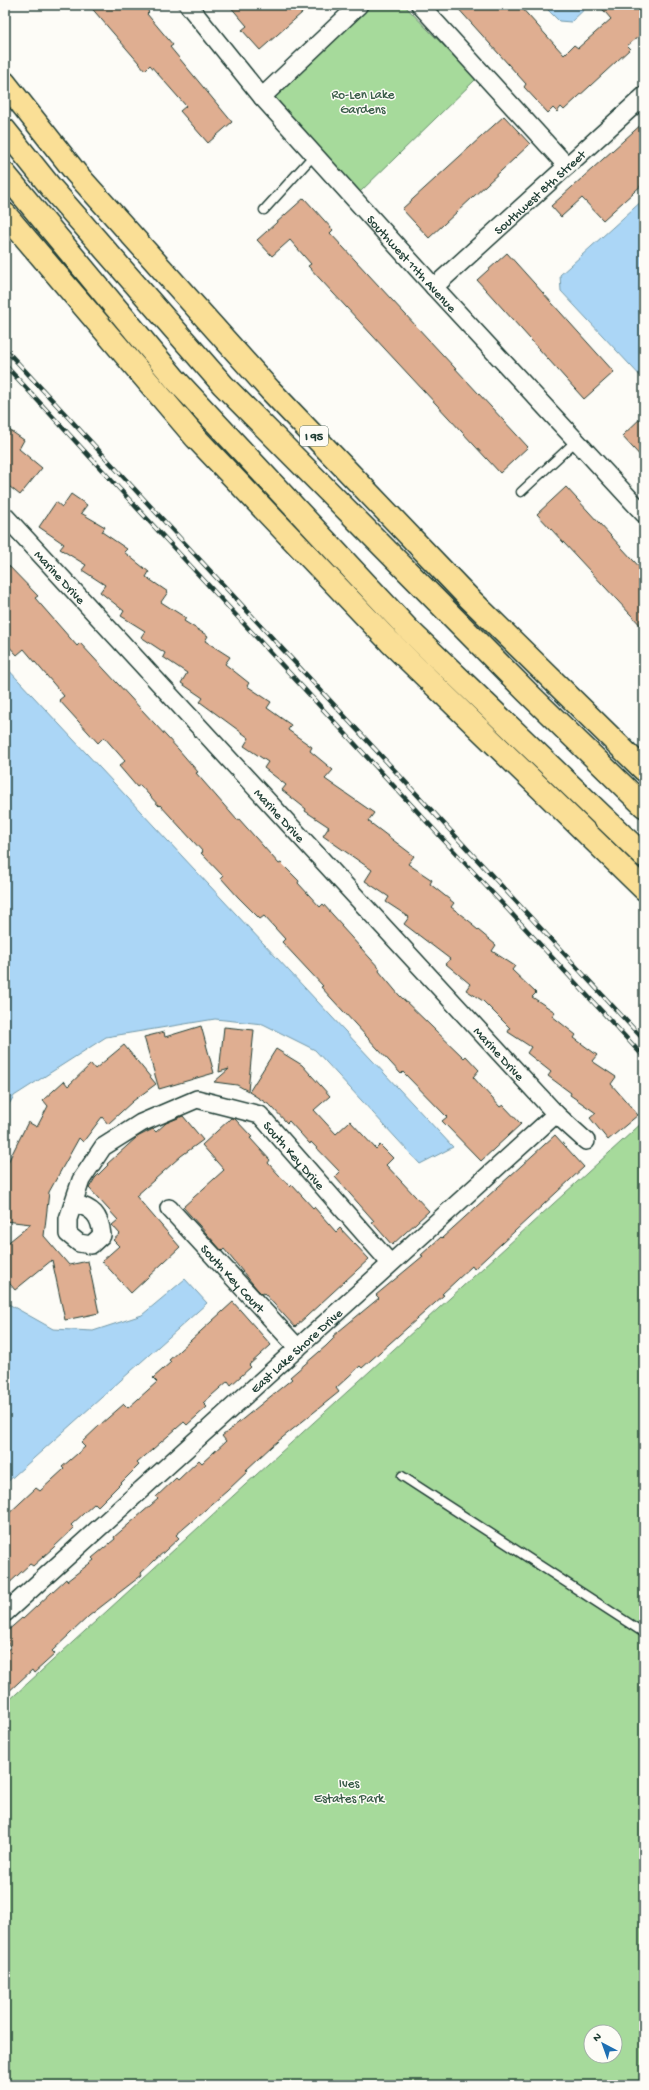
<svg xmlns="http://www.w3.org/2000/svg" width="649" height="2090" font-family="'Gochi Hand',sans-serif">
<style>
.green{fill:#a6da9b;stroke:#628c68;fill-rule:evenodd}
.water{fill:#abd6f6;stroke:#7399a8}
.building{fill:#dfae91;stroke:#1f3d34}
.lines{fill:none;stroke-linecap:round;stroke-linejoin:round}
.service-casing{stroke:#1f3d34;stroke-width:11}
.minor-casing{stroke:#1f3d34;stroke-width:20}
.motorway-casing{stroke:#1f3d34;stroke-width:25}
.service{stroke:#fdfcf7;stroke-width:8}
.minor{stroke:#fdfcf7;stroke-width:17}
.motorway{stroke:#fadf96;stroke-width:22}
.rail-casing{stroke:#1f3d34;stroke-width:4.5}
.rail{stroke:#fdfcf7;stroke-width:3;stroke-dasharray:9;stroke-linecap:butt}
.labels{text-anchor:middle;stroke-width:3;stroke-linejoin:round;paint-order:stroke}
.shield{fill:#fdfcf7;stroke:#62766e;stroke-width:1}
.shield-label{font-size:12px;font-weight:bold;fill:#1f3d34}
.park-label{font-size:13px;fill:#3a5c49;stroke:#fdfcf7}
.street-label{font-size:13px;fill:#1f3d34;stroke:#fdfcf7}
</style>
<rect width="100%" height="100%" fill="#fdfcf7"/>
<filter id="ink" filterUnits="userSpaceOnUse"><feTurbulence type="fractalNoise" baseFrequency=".025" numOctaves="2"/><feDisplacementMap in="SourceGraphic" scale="8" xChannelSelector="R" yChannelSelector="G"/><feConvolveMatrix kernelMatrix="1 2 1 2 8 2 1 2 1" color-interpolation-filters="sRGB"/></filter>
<g filter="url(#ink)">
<g class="green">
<path d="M371,5H404L476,79L359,193L274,96Z"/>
<path d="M644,1121V2085H5V1704ZM591,2032H615V2056H591Z"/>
</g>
<g class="water">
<path d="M543,5H589L571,22L559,21Z"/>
<path d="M644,199V380L561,291L560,275Z"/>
<path d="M5,666L453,1147L420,1164L315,1050L263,1024L215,1019L106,1037L14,1096L5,1111Z"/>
<path d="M185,1279L207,1303L5,1484V1302L53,1329L93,1331L142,1315Z"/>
</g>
<g class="building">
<path d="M89,5H142L149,12L147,14L173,45L170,47L232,122L208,143L180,111L186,106L150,65L145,70Z"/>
<path d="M229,5H311L260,50L242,30L247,26Z"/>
<path d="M455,5H519L564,55L574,45L578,48L611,19L599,5H644V32L627,46L630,49L564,110L561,107L557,112L553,108L548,113L524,87L526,84Z"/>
<path d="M504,116L530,144L429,238L402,209Z"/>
<path d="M644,122V183L603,220L582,198L561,217L551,206Z"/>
<path d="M304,198L333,230L330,233L528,447L500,473L308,266L311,264L290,240L272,256L257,240Z"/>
<path d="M507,253L614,372L584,399L477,280Z"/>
<path d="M644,415V460L622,436Z"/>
<path d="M5,427L24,440L19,449L42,468L20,495L5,483Z"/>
<path d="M566,487L644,572V629L537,514Z"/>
<path d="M71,494L87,505L81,513L105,527L102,532L127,549L124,552L149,572L146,577L168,592L161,602L186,618L184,621L208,636L205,641L230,657L225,664L249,683L247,686L271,702L267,708L291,725L288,730L312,747L310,751L333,770L325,779L374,813L368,821L414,856L408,864L432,880L430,884L454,903L451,907L473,924L472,925L496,945L492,951L515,966L512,970L536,993L532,997L555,1012L552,1016L576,1035L574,1038L597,1055L592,1061L616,1077L611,1084L638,1115L608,1140L590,1118L596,1113L570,1095L571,1093L548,1076L551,1072L527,1053L531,1047L508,1032L510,1028L483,1001L466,990L470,984L446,964L450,959L404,924L409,917L386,902L389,897L365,881L372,870L323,836L329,827L305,811L306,809L282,790L286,785L264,768L268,762L244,746L249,738L200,702L203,698L181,683L187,673L163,657L165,653L141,637L145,631L121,616L124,611L100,592L105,585L82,570L86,565L60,549L64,544L39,527L56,502L62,507Z"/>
<path d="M5,562L38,596L35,598L77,646L80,643L179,750L198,772L196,773L237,820L239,819L279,864L281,863L299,881L298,883L320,907L323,904L342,925L341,926L380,969L379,971L399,995L464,1058L466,1056L479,1070L473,1077L500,1107L503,1105L521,1124L481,1161L442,1121L447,1117L403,1072L401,1074L321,987L323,986L282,942L285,939L264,916L260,919L238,897L221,878L223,876L201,853L203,852L160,805L159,806L140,785L137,787L119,766L125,761L104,737L98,743L59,700L64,696L24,649L17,655L5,642Z"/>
<path d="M201,1026L214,1073L159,1089L144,1037L164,1032L165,1037Z"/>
<path d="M224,1027L254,1030L248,1091L237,1085L214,1082L229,1069L219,1072Z"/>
<path d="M124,1045L156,1084L133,1101L108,1124L102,1117L83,1142L79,1138L49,1192L44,1236L69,1265L88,1261L99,1313L65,1320L52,1260L15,1290L5,1278V1245L31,1224L5,1221V1168L28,1122L37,1127L48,1106L43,1100L64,1081L68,1086L91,1064L95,1069Z"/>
<path d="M276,1049L302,1065L330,1096L314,1110L336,1134L350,1121L376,1149L380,1145L393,1158L386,1165L429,1211L392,1245L372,1222L374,1221L335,1177L340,1172L311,1142L310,1144L289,1121L287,1123L271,1106L249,1092Z"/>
<path d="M183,1116L203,1140L181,1156L136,1196L180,1247L131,1293L102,1261L119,1246L113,1240L120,1234L112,1225L118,1220L89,1188L95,1178L108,1165L107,1164L137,1137L153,1129L156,1132L166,1123Z"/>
<path d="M231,1118L235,1119L252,1137L250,1138L270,1160L268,1163L290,1187L292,1185L313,1208L314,1207L336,1232L340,1228L369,1259L295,1327L264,1293L262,1294L257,1289L224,1249L222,1251L183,1207L224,1170L202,1145Z"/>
<path d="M555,1135L584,1167L474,1269L472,1266L442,1294L444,1295L362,1368L360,1366L336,1388L339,1392L272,1446L246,1470L248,1471L227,1491L176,1535L179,1538L141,1573L142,1575L89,1616L52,1651L55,1654L34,1673L32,1670L5,1695V1652L11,1647L5,1640V1633L22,1618L23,1619L66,1579L67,1581L94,1560L92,1558L115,1539L114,1537L158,1499L156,1497L176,1478L178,1480L199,1460L202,1463L226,1441L222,1436L292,1379L290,1377L326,1346L334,1338L333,1336L379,1298L376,1295L423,1256L421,1255L441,1237L442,1238Z"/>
<path d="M233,1302L271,1345L249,1365L251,1367L231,1385L228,1381L203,1403L207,1407L187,1425L184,1422L137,1463L139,1465L98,1506L95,1503L71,1525L74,1528L53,1548L33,1566L30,1564L5,1587V1517L36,1488L40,1491L64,1469L62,1467L85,1447L81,1443L101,1424L124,1404L128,1408L157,1382L153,1378L171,1362L169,1360Z"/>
</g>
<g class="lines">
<defs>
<g id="service">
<path d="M264,210L314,155"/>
<path d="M521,492L576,441"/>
<path d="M402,1476L644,1633"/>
</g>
<g id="minor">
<path id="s1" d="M188,5L262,97L434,287L644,514"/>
<path d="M420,5L567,166"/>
<path d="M262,97L359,5"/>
<path id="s2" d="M434,287L644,96"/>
<path id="s3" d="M5,516L556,1114"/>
<path id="s4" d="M73,1203C93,1208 100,1215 102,1235L91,1245L79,1243L68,1234V1219L81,1180L103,1147L141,1123L197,1099L260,1115L390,1263"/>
<path id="s5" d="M169,1208L298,1348"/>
<path id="s6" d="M5,1613L556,1114L586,1141"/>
</g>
<g id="motorway">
<path d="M5,83L76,173L270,390L468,597L644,770"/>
<path d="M5,130L53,190L223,385L527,692L644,806"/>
<path d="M5,174L175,379L408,629L644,856"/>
<path d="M5,214L196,438L390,642L644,889"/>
</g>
</defs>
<use href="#service" class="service-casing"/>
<use href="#minor" class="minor-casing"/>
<use href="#motorway" class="motorway-casing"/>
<use href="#service" class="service"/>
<use href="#minor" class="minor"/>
<use href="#motorway" class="motorway"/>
<defs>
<g id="rail">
<path d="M5,349L644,1040"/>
<path d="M5,365L644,1057"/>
</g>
</defs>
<use href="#rail" class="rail-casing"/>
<use href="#rail" class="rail"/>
</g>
</g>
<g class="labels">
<rect class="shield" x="300" y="426" width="28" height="20" rx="3"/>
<g class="shield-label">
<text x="314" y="440">I 95</text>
</g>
<g class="park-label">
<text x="363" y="98">Ro-Len Lake<tspan x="363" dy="15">Gardens</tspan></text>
<text x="349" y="1787">Ives<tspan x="349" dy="15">Estates Park</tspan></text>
</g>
<g class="street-label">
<text dy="5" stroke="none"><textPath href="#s2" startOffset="142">Southwest 8th Street</textPath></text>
<text dy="5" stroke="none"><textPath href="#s1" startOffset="342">Southwest 11th Avenue</textPath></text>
<text dy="5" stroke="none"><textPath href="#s3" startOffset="82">Marine Drive</textPath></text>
<text dy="5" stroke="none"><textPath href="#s3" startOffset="406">Marine Drive</textPath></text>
<text dy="5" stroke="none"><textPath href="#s3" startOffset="730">Marine Drive</textPath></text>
<text dy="5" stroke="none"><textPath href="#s4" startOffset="408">South Key Drive</textPath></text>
<text dy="5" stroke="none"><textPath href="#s5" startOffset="95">South Key Court</textPath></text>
<text dy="5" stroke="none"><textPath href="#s6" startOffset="392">East Lake Shore Drive</textPath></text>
</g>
</g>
<rect width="649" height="2090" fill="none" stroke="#fdfcf7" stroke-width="20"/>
<rect x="10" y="10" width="629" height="2070" fill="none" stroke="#1f3d34" stroke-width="1.5" filter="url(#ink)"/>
<g transform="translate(603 2044) rotate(319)"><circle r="19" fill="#fdfcf7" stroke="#a4b0a9"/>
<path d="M0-3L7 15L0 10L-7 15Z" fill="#1f6fb2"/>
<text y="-6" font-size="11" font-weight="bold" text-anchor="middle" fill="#1f3d34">N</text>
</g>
</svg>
